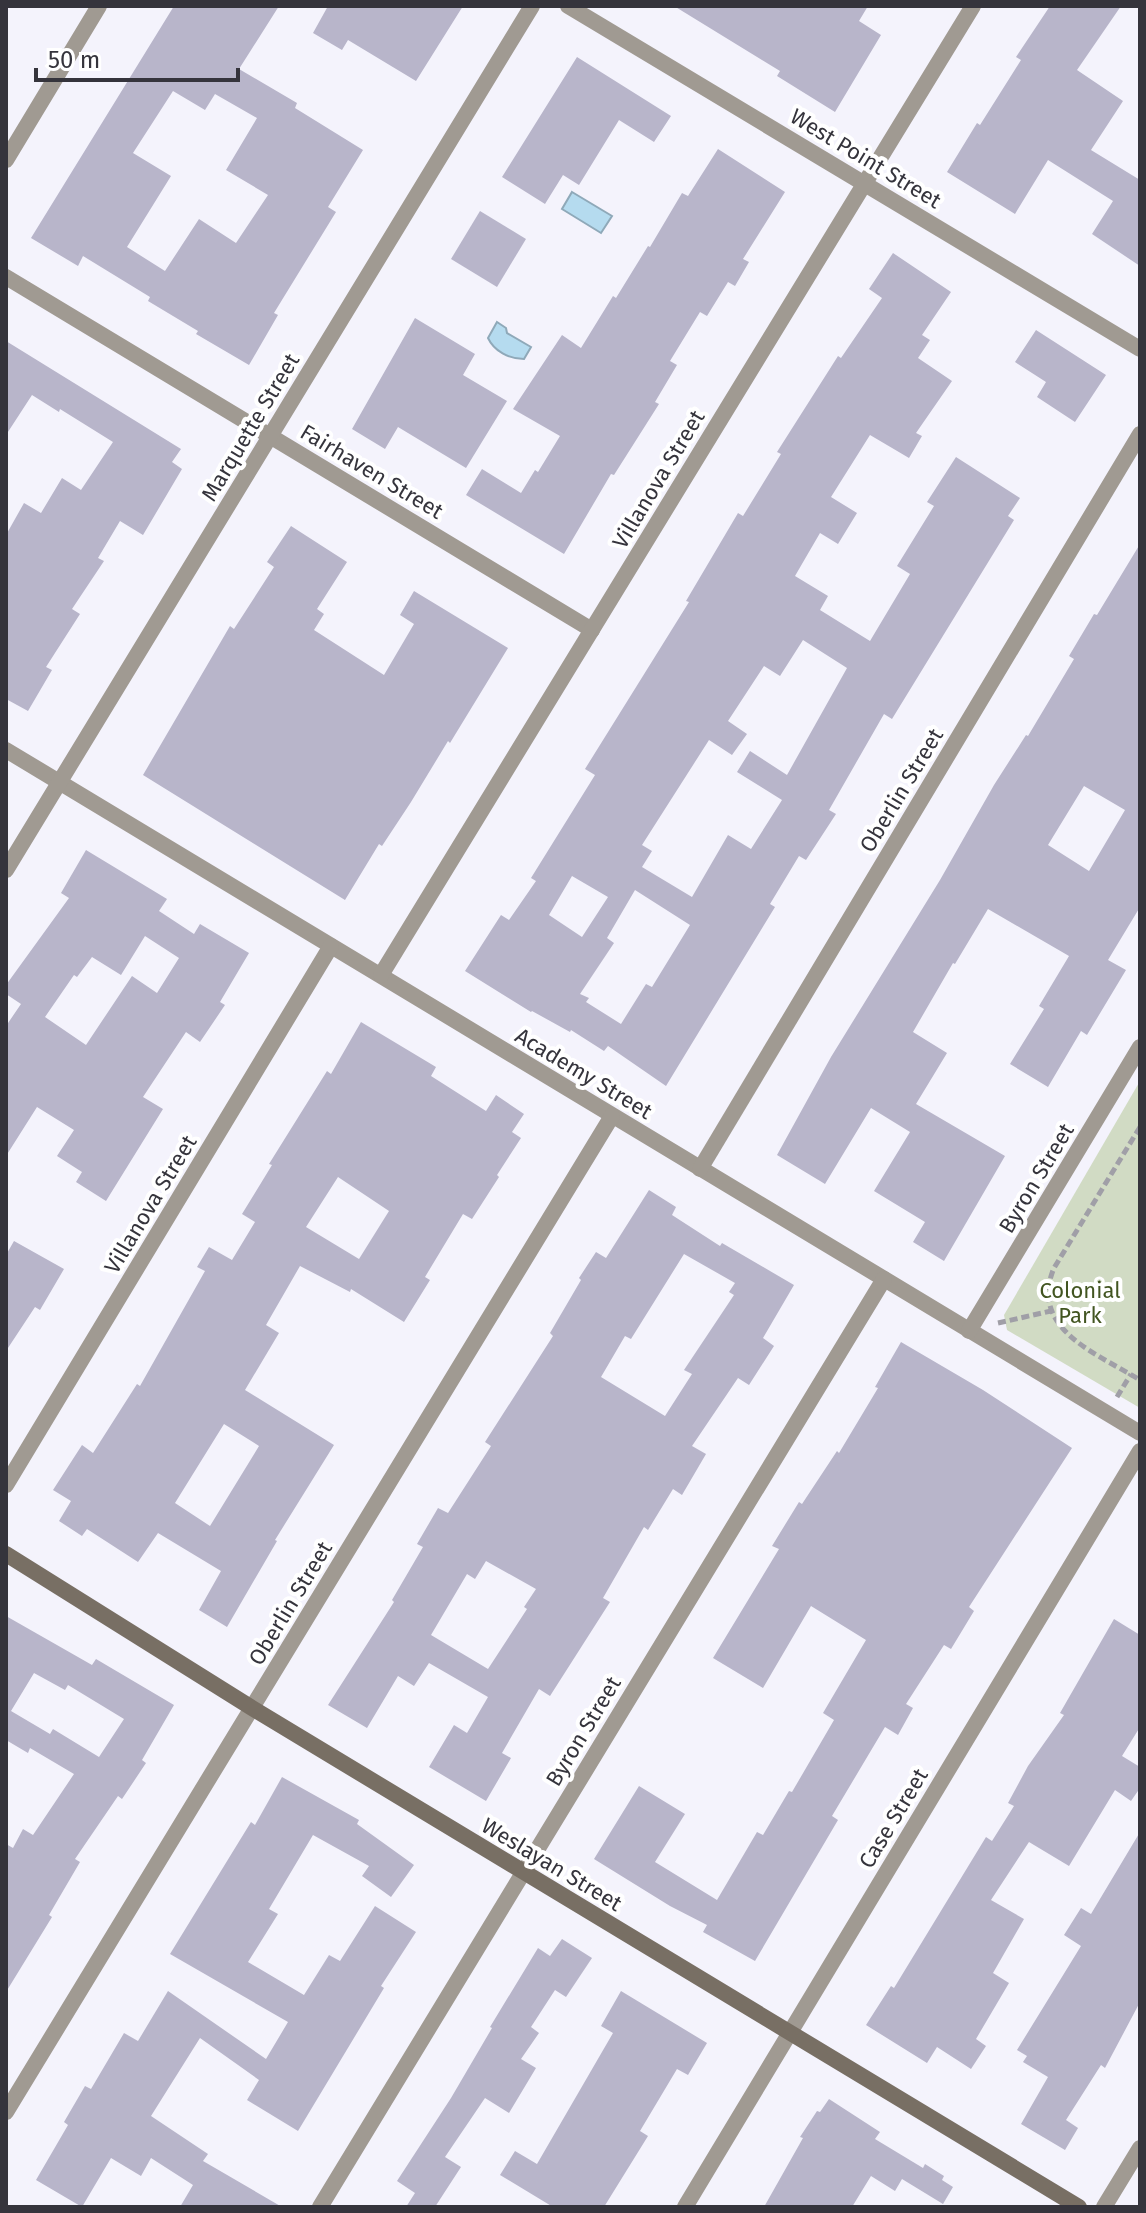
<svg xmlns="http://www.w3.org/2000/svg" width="1146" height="2213" font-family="'Fira Sans',sans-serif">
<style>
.green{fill:#d1dbc4}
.water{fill:#b5dbef;stroke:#8fa9b9;stroke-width:2}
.building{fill:#b8b5ca;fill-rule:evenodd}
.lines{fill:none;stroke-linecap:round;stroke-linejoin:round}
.path{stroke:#a09fa7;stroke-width:5;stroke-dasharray:8 4;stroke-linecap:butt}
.street{stroke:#a09a92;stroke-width:16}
.secondary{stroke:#786f64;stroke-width:16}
.labels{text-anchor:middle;stroke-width:8;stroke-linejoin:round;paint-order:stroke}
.street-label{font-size:22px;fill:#35343c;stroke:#fff}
.park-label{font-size:22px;fill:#425521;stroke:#fff}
</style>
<rect width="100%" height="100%" fill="#f4f3fc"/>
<path class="green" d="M1140,1081V1408L1007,1330L1004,1315Z"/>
<g class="water">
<path d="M572,192L612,216L601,233L562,209Z"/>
<path d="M497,322L506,328L507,333L531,347L524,359C509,359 494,351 488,338Z"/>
</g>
<g class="building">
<path d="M174,6H279L239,69L297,103L295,108L363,150L328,207L336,212L274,313L278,315L249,365L196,334L198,331L148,301L150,297L83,256L78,266L31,238ZM173,91L205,110L215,94L257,118L226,170L268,195L236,243L199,219L165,271L127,247L171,176L133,153Z"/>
<path d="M328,6H463L416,81L348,40L342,50L313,33Z"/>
<path d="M674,6H868L859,21L881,35L835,112L777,76L780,71Z"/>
<path d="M1050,6H1121L1077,70L1123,101L1091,150L1140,180V266L1092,234L1113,201L1048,160L1015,214L947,172L977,123L980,125L1021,60L1016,57Z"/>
<path d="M577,57L671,116L654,142L619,120L579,185L563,175L545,204L502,177Z"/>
<path d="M718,149L785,192L743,259L749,262L735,286L728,282L707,316L700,312L670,361L677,365L655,402L659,404L614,475L611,474L564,554L466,495L482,469L521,493L535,470L538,472L560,436L513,409L562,335L581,348L613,296L616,298L648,246L650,247L682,193L688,196Z"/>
<path d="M480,211L526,239L497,287L451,259Z"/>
<path d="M893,253L951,292L922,335L930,340L918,358L952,381L916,433L922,436L909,458L870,435L831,497L857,513L838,544L820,533L795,576L828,596L820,610L870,641L910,574L897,566L934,506L927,502L956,457L1020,498L1008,516L1014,520L892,719L884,714L829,810L836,814L806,860L799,856L770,904L775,907L666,1086L608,1046L604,1051L571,1030L570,1032L532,1011L531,1012L465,971L501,915L509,920L536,881L531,878L595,775L585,769L689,602L686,601L738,513L743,516L781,454L777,452L838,356L841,358L882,298L869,289ZM803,640L847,668L787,775L750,751L737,772L782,800L751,849L728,835L692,897L642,867L652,851L642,845L709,740L732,755L747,734L728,721L764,666L780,676ZM572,876L608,897L582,937L549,915ZM635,890L690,925L652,987L646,984L621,1024L586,1002L589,998L580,994L614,943L607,938Z"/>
<path d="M415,318L475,354L463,375L507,401L466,468L398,427L385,449L352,429Z"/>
<path d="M1036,330L1106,375L1075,422L1037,397L1046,382L1015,362Z"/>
<path d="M6,341L181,449L172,462L182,469L143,535L120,521L98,558L104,561L72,609L80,614L46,667L52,670L28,711L6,699V535L24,503L41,513L62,478L81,490L113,442L60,409L59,412L32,395L6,435Z"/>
<path d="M291,526L347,562L317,609L324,614L314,630L384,675L414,624L400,615L414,591L508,648L450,743L448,741L411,802L382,846L379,844L345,900L143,775L230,626L234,629L274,567L267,562Z"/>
<path d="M1140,544V907L1108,960L1126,970L1087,1035L1081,1031L1048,1087L1010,1064L1044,1009L1039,1006L1069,956L988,909L955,964L953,963L913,1032L947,1053L916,1104L1005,1156L944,1261L913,1242L925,1222L874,1191L910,1132L871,1108L825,1184L777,1155L831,1057L940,880L994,785L1026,735L1028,736L1074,659L1069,656L1094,614L1097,615ZM1084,786L1125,810L1089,871L1048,845Z"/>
<path d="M86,850L167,899L159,911L194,934L200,924L249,953L220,1002L225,1005L200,1042L186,1032L143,1097L163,1109L106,1201L76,1182L82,1172L57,1156L74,1130L37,1107L6,1156V1026L21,1004L6,994V985L69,898L61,893ZM145,936L179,958L157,993L132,976L86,1045L45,1017L74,975L77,977L92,957L121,975Z"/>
<path d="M361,1022L436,1067L431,1076L486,1111L496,1095L524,1114L512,1132L521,1138L497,1175L499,1177L472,1219L463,1214L425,1277L430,1280L404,1322L351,1289L350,1292L300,1266L266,1325L279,1333L245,1390L334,1445L275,1540L277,1541L227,1627L199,1610L221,1571L158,1533L138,1562L87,1529L82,1536L59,1521L71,1501L53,1490L82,1445L93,1453L137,1384L140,1386L205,1271L197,1267L209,1247L232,1260L255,1222L242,1214L272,1165L269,1164L327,1071L331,1074ZM338,1177L389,1211L359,1259L306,1227ZM224,1424L259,1446L210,1526L175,1503Z"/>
<path d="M649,1190L676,1207L672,1215L720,1246L722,1243L794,1285L763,1338L774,1346L749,1385L738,1378L692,1446L706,1454L682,1495L673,1489L648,1530L644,1527L603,1598L610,1602L550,1696L539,1689L502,1753L511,1758L486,1801L429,1767L454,1725L467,1733L488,1697L429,1663L414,1686L398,1676L367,1728L328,1705L394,1602L392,1600L423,1547L417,1544L438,1508L448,1513L491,1446L485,1442L553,1336L550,1333L581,1280L579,1278L596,1252L606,1258ZM684,1254L735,1283L729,1292L734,1295L684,1370L692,1374L665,1416L601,1377L625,1336L631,1339ZM486,1561L536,1589L524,1607L527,1609L488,1669L431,1635L467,1574L475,1579Z"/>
<path d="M14,1241L64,1269L40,1310L35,1307L6,1351V1255Z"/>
<path d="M901,1342L983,1390L1072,1448L969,1607L974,1611L951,1649L944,1645L906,1704L913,1708L898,1735L885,1727L832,1816L838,1820L755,1961L703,1932L707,1925L670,1906L594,1859L639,1786L685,1814L655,1862L717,1900L757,1832L763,1835L789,1791L792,1792L834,1720L823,1713L866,1640L811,1606L763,1688L713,1658L779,1549L772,1546L799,1502L802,1504L837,1451L839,1453L878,1388L875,1387Z"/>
<path d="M6,1616L92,1665L96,1659L174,1705L142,1760L146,1763L122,1799L118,1796L75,1859L80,1862L49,1915L52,1917L6,1992V1844L13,1848L23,1829L33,1835L74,1774L30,1748L28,1753L6,1740ZM34,1673L65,1690L68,1685L124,1719L99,1757L53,1729L50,1734L11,1711Z"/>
<path d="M1114,1619L1140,1635V1727L1122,1756L1140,1767V1788L1131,1801L1115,1790L1069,1866L1029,1842L991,1900L1024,1919L993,1973L1009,1983L976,2039L986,2046L971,2069L937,2047L927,2063L866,2025L891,1986L894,1988L986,1837L992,1841L1014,1806L1008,1803L1028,1766L1064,1715L1060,1713Z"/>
<path d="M282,1777L359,1820L357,1824L414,1865L391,1897L362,1876L369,1866L313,1835L269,1909L278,1914L248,1962L304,1995L329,1955L340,1961L375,1906L416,1932L381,1986L384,1988L298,2131L247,2100L259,2080L200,2038L151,2116L208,2154L203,2161L282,2207H180L193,2185L151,2158L141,2176L111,2158L82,2207L36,2180L68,2125L64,2122L85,2086L91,2089L124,2033L138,2041L168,1991L266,2059L288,2022L170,1954L251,1822L255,1825Z"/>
<path d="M1140,1832V2002L1105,2068L1101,2065L1066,2120L1078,2128L1065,2150L1021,2124L1048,2077L1023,2062L1027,2056L1017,2050L1081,1946L1064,1935L1081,1908L1091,1914Z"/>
<path d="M562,1939L592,1958L566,1997L555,1990L531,2027L539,2033L521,2059L536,2068L509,2113L485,2098L445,2157L461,2167L435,2207H406L415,2193L397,2181L451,2098L492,2028L490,2027L538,1948L550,1956Z"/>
<path d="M621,1991L707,2043L688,2075L677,2069L640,2131L648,2136L604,2207H553L500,2175L515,2151L537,2164L613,2033L601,2026Z"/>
<path d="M829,2099L880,2132L875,2139L923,2168L925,2164L944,2176L942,2180L953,2187L943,2204L902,2179L895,2191L871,2176L852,2207H764L803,2138L800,2137L817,2111L820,2112Z"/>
</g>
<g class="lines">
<g class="path">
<path d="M1140,1127L1054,1268C1028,1329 1098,1354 1140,1380"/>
<path d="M998,1323L1051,1311"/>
<path d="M1117,1397L1131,1374"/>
</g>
<g class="street">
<path d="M568,6L1140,349"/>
<path d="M6,160L99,6"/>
<path d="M6,277L592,630"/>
<path d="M6,750L1140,1433"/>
<path d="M6,870L532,6"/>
<path d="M381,975L973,6"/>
<path d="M700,1169L1140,434"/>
<path d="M969,1331L1140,1047"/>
<path d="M6,1485L331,946"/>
<path d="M6,2112L612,1116"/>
<path d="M320,2207L884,1279"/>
<path d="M685,2207L1140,1451"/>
<path d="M1104,2207L1140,2148"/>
</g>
<path class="secondary" d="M6,1554L252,1708L1079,2207"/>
</g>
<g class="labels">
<g class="street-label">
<text transform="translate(866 158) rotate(31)" y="8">West Point Street</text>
<text transform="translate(250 427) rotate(-59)" y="8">Marquette Street</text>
<text transform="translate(372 471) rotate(31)" y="8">Fairhaven Street</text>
<text transform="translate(658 479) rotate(-59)" y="8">Villanova Street</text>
<text transform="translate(901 790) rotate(-59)" y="8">Oberlin Street</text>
<text transform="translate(584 1073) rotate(31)" y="8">Academy Street</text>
<text transform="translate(1036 1178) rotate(-59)" y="8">Byron Street</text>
<text transform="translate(150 1204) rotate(-59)" y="8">Villanova Street</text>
<text transform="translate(290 1603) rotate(-59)" y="8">Oberlin Street</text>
<text transform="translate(583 1731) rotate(-59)" y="8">Byron Street</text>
<text transform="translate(893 1818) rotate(-59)" y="8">Case Street</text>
<text transform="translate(552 1864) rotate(31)" y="8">Weslayan Street</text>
</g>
<g class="park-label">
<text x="1080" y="1298">Colonial<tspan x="1080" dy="25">Park</tspan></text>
</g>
</g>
<rect width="1146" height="2213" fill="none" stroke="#35343c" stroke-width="16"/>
<path d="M36 68v12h202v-12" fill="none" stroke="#35343c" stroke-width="4"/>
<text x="48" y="68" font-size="24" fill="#35343c" stroke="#ffffff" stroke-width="6" paint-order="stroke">50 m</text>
</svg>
